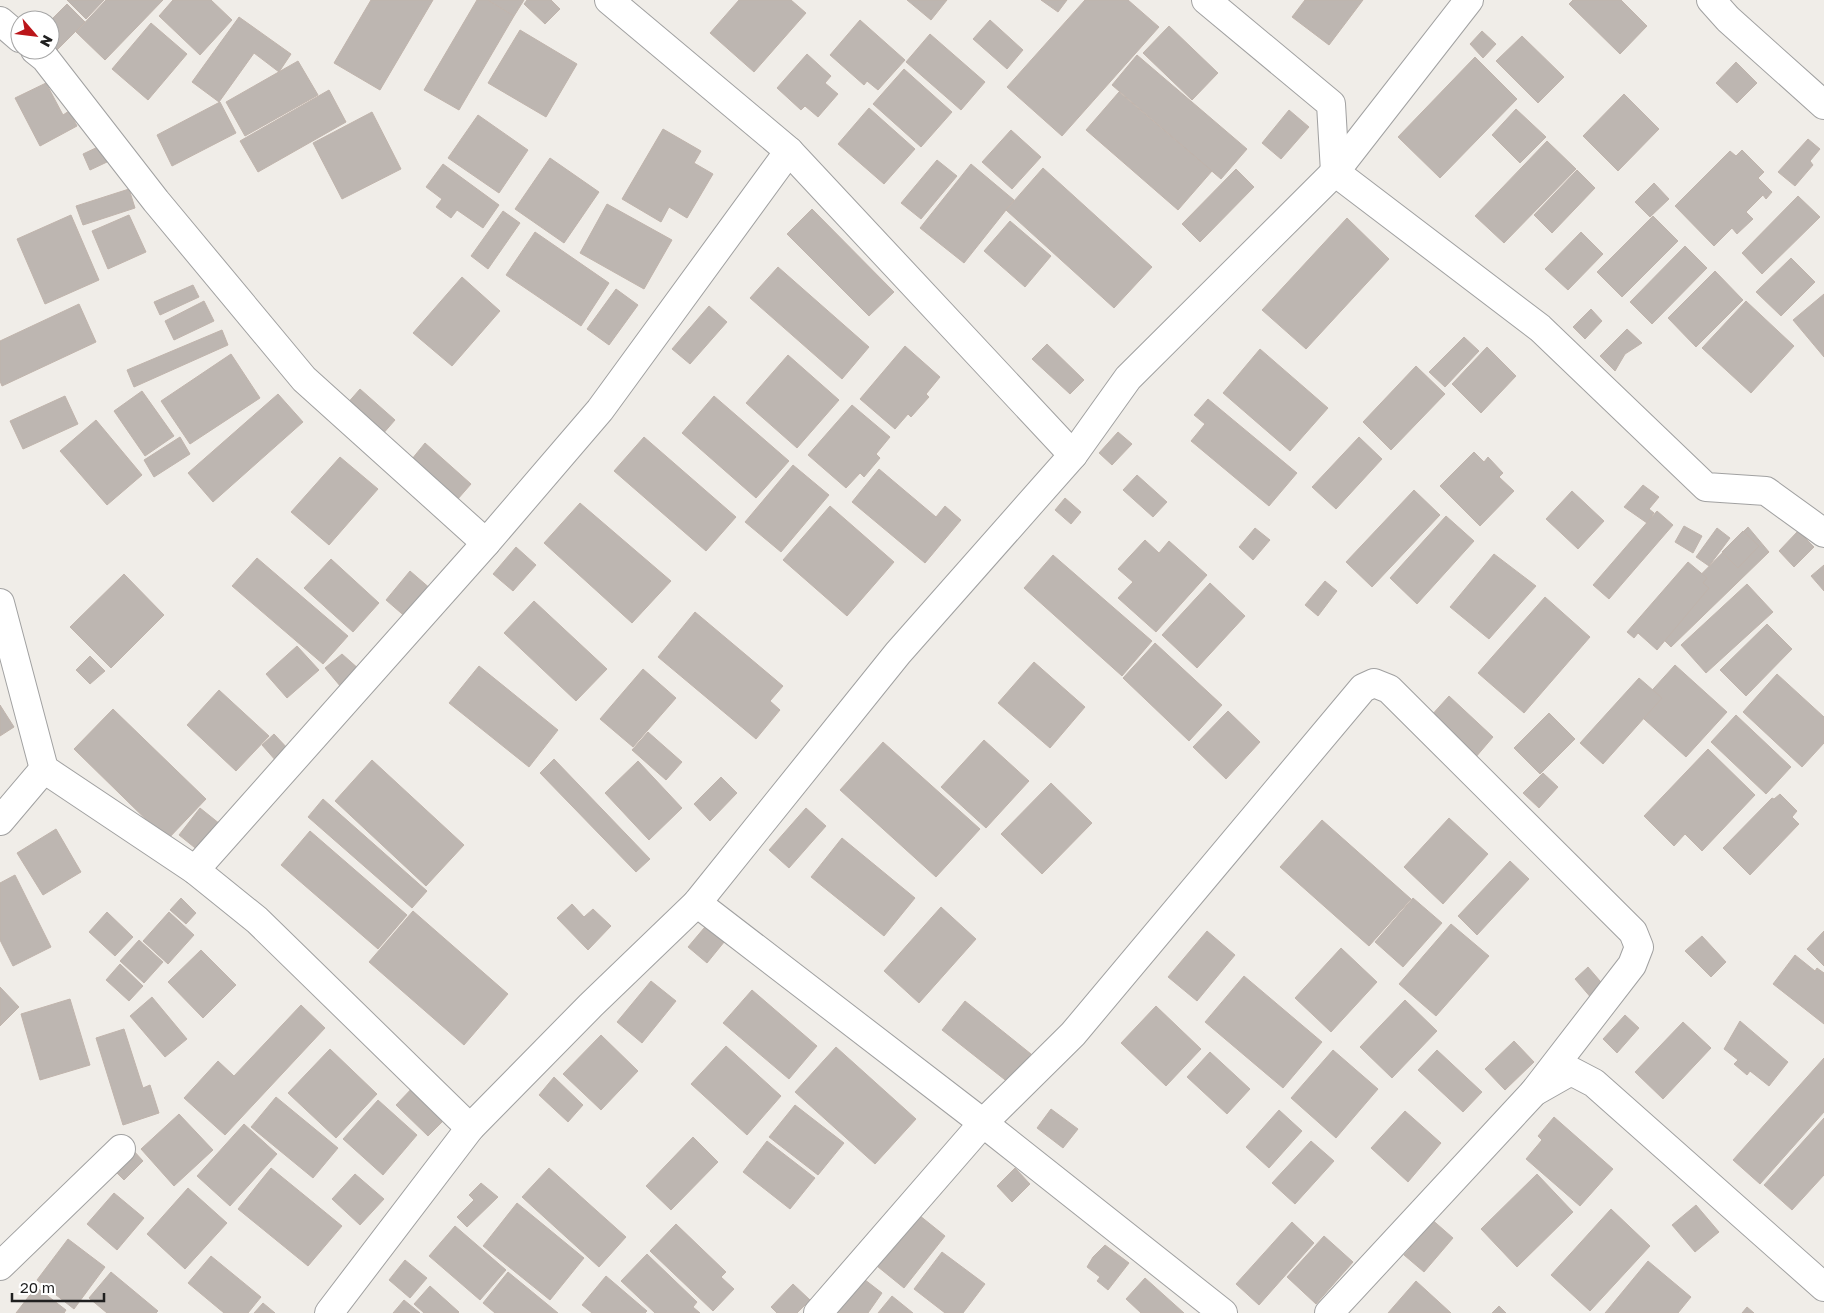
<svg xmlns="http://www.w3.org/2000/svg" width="1824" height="1313" font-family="'Golos Text',sans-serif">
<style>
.building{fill:#bdb6b1;stroke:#c0b4ac}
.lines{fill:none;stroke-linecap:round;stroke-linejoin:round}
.street-casing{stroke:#a1a1a1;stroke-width:30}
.street{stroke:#fff;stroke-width:28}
</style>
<rect width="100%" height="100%" fill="#f0ede8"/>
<g class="building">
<path d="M67,0H104L86,19Z"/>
<path d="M106,0H163L105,60L76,32Z"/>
<path d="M173,0H211L232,20L200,55L159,16Z"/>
<path d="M371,0H433L380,90L334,63Z"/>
<path d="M477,0H488L514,16L459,110L424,90Z"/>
<path d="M488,0H524L514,16Z"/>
<path d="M527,0H551L560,9L545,24L524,4Z"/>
<path d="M739,0H791L806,13L754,72L710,33Z"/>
<path d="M907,0H947L931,20Z"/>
<path d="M1041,0H1067L1058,12Z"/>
<path d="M1085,0H1128L1159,27L1062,136L1007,87Z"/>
<path d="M1305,0H1363L1329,45L1292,17Z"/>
<path d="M1573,0H1621L1647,26L1620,54L1569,4Z"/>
<path d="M67,4L85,22L57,50L50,43V21Z"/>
<path d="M239,17L291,54L279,72L254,53L219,102L192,82Z"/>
<path d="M860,20L905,60L878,90L867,81L864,85L830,55Z"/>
<path d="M990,20L1023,50L1007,69L973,39Z"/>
<path d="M151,23L187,54L148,100L112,69Z"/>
<path d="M1169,26L1218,73L1192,100L1143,53Z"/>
<path d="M520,30L577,64L546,117L488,83Z"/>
<path d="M1482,31L1496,44L1483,58L1470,44Z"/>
<path d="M930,34L985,82L961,110L906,62Z"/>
<path d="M1522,36L1564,77L1538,103L1496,61Z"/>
<path d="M807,54L831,76L825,83L838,94L818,117L805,106L801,110L777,88Z"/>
<path d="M1137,55L1247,149L1221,179L1112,85Z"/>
<path d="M1475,57L1517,99L1440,178L1398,137Z"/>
<path d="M298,61L318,95L245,136L226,102Z"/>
<path d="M1736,62L1757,83L1737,103L1716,83Z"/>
<path d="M904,69L952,112L921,147L873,104Z"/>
<path d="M46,83L63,115L69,111L77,126L40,146L15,98Z"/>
<path d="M329,90L346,122L258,172L240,141Z"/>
<path d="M1119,92L1212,171L1178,210L1086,130Z"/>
<path d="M1624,94L1659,129L1618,171L1583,136Z"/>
<path d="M220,102L236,133L172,166L157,135Z"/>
<path d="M869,108L915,149L884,184L838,144Z"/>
<path d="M1516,109L1546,137L1520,163L1492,135Z"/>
<path d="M1289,110L1309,127L1281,159L1262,143Z"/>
<path d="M372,112L401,169L342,199L313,143Z"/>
<path d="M478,115L528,150L499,193L448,158Z"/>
<path d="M663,129L701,151L694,163L713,174L687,218L669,207L661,222L622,199Z"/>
<path d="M1011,130L1041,157L1012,189L982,162Z"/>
<path d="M1808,139L1820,149L1810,161L1813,165L1795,186L1778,172Z"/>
<path d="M1547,141L1576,169L1504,243L1475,216Z"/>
<path d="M100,146L107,162L90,170L83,154Z"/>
<path d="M1742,150L1764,172L1758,178L1772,192L1766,199L1763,195L1746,212L1753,219L1737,234L1732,228L1714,246L1675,206L1730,151L1736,156Z"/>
<path d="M550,158L599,192L564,243L515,209Z"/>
<path d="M937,160L957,176L921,219L901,203Z"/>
<path d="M443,164L499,205L483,228L457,210L451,218L436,207L442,199L426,187Z"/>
<path d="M971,164L1014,200L964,263L920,228Z"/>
<path d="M1043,168L1152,267L1114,308L1006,210Z"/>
<path d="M1236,169L1254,187L1200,242L1182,224Z"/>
<path d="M1577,170L1595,188L1552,233L1534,215Z"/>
<path d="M1654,183L1669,199L1650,217L1635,202Z"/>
<path d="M129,189L135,208L83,225L76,206Z"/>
<path d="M1798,196L1820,217L1762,274L1742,253Z"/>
<path d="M607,204L672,240L644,289L580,253Z"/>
<path d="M812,209L894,292L869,316L787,234Z"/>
<path d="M503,211L520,223L488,269L471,256Z"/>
<path d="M71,215L99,280L45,304L17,239Z"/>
<path d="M129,215L146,252L108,269L92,231Z"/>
<path d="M1653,216L1678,241L1622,297L1597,272Z"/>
<path d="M1347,218L1389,259L1306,349L1262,310Z"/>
<path d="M1010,221L1051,256L1025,287L984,251Z"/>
<path d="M535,232L609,283L581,326L506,275Z"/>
<path d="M1581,232L1603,254L1568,290L1545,269Z"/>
<path d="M1685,246L1707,268L1652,324L1630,302Z"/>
<path d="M1791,258L1815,282L1781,316L1756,292Z"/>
<path d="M778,267L869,347L842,379L750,298Z"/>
<path d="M1715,271L1743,300L1696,347L1668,318Z"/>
<path d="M462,277L500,311L452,366L413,333Z"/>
<path d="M193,285L199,297L160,315L154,302Z"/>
<path d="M616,289L638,305L609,345L587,329Z"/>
<path d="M1824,294V357L1793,320Z"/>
<path d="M204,301L214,321L174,340L165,321Z"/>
<path d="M1746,301L1794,346L1751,393L1702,348Z"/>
<path d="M79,304L96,342L2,386L0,381V341Z"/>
<path d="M709,306L727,322L690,364L672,349Z"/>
<path d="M1591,309L1602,321L1585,339L1573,327Z"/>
<path d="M1627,329L1642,343L1625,354L1615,371L1600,356Z"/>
<path d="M222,330L228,345L134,387L127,370Z"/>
<path d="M1464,337L1479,351L1445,387L1429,372Z"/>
<path d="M1047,344L1084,380L1070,394L1032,359Z"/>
<path d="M905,346L940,377L926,394L929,397L911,417L908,414L895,429L860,399Z"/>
<path d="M1487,347L1516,376L1481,413L1452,384Z"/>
<path d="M1260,349L1328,408L1290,451L1223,393Z"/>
<path d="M231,354L260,398L190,444L161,401Z"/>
<path d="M788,355L839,400L797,448L746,403Z"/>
<path d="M1416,366L1445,394L1391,450L1363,422Z"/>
<path d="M360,389L395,420L381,436L346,405Z"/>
<path d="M142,391L174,436L145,456L114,411Z"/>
<path d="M278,394L303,422L213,502L188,473Z"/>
<path d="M65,396L78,424L23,449L10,421Z"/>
<path d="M714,396L789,461L756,498L682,433Z"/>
<path d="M1208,399L1297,473L1269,506L1191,441L1205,424L1194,415Z"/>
<path d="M852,405L890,437L876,454L880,458L864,477L860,473L846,488L808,455Z"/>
<path d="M96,420L142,475L107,505L60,451Z"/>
<path d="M1118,432L1132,444L1112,465L1099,453Z"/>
<path d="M180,437L190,454L154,477L144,460Z"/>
<path d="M644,437L736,517L706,551L614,471Z"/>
<path d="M1359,437L1382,459L1336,509L1312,487Z"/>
<path d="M425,443L471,484L457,500L412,459Z"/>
<path d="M1474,452L1484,462L1488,457L1503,473L1499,477L1514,491L1480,526L1440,486Z"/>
<path d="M340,457L378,489L329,545L291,512Z"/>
<path d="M793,465L829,495L781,552L745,522Z"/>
<path d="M879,469L936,517L945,506L961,520L925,563L852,502Z"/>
<path d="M1137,475L1167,502L1153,517L1123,490Z"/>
<path d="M1643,485L1659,497L1649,509L1654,513L1647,523L1624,507Z"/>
<path d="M1414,490L1440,515L1372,587L1346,562Z"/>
<path d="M1572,491L1604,521L1578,549L1546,519Z"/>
<path d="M1065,498L1081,512L1071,524L1055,510Z"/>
<path d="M580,503L671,581L632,623L544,543Z"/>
<path d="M830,506L894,562L847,616L783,560Z"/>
<path d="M1657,511L1673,525L1609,599L1593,585Z"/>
<path d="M1446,516L1474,541L1417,604L1390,578Z"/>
<path d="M1684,526L1702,536L1693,553L1675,542Z"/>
<path d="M1748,527L1769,552L1671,647L1650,626Z"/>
<path d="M1255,528L1270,540L1253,560L1239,547Z"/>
<path d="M1717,528L1730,538L1709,566L1696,557Z"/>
<path d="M1743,531L1759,546L1738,568L1722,552Z"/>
<path d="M1798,531L1814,547L1794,567L1779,551Z"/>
<path d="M1145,540L1159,553L1169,541L1207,575L1156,632L1118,598L1133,582L1118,569Z"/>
<path d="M516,547L536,565L513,591L493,574Z"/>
<path d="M1494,554L1536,586L1489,639L1450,607Z"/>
<path d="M1053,555L1152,641L1122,676L1024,588Z"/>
<path d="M257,558L348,636L323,664L232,586Z"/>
<path d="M331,559L379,603L353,632L304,588Z"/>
<path d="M1688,562L1707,578L1703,583L1709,588L1657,650L1638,633L1634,638L1627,632Z"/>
<path d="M1824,565V591L1811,576Z"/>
<path d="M410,571L432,590L408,619L386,600Z"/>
<path d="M124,574L164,615L111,668L70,627Z"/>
<path d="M1325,581L1337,591L1318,616L1305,605Z"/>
<path d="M1210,583L1245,616L1197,668L1162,635Z"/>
<path d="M1747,584L1773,612L1706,673L1681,645Z"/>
<path d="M1545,597L1590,637L1524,713L1478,673Z"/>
<path d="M534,601L607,669L576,701L504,633Z"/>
<path d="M695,612L783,686L770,701L780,710L756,739L658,657Z"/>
<path d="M1767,624L1792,649L1746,696L1720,670Z"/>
<path d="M1155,643L1222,705L1189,741L1123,678Z"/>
<path d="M297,646L319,670L287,698L266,674Z"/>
<path d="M342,654L360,670L341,687L325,668Z"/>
<path d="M90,656L105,671L90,684L76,670Z"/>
<path d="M1034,662L1085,707L1050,748L998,703Z"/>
<path d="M1675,665L1727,712L1686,757L1634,710Z"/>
<path d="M479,666L558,730L529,767L449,703Z"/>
<path d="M643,669L676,698L633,747L600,719Z"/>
<path d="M1777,674L1824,717V743L1802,767L1743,712Z"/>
<path d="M1639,678L1662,698L1603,764L1580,743Z"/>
<path d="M219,690L269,736L236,771L187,725Z"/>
<path d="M1449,696L1493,737L1475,758L1430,717Z"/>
<path d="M0,705L14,727L0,736Z"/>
<path d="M113,709L206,799L167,840L74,749Z"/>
<path d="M1228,711L1260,742L1226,779L1193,747Z"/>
<path d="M1549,713L1575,739L1540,774L1514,748Z"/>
<path d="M1736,715L1791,767L1766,794L1711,742Z"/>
<path d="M648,732L682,762L666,780L632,750Z"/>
<path d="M274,734L290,751L277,762L262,745Z"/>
<path d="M984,740L1029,781L986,828L941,787Z"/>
<path d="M883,742L980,829L936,877L840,790Z"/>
<path d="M1708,749L1755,795L1702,851L1685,834L1674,846L1644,816Z"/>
<path d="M554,759L650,859L636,872L540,773Z"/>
<path d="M372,760L464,845L426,886L335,801Z"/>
<path d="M638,761L682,808L649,840L605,793Z"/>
<path d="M1543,773L1558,787L1539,808L1523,793Z"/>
<path d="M721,777L737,793L710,821L694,804Z"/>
<path d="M1051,783L1092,823L1042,874L1001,834Z"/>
<path d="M1780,794L1797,811L1792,817L1799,824L1750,875L1723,848L1772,798L1774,799Z"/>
<path d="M323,799L427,891L412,908L308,817Z"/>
<path d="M200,808L220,824L199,851L179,835Z"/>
<path d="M806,808L826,826L789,868L769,850Z"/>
<path d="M1449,818L1488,854L1443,904L1404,867Z"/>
<path d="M1322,820L1411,899L1369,946L1280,867Z"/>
<path d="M56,829L81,872L43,895L17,853Z"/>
<path d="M310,831L407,915L378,949L281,865Z"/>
<path d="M842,838L915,898L884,936L811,877Z"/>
<path d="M1510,861L1529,879L1477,935L1458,916Z"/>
<path d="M15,875L51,947L13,966L0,940V883Z"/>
<path d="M181,898L196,913L186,924L170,910Z"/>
<path d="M1413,898L1442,923L1403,967L1375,942Z"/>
<path d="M572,904L584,917L593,909L611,926L588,950L557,918Z"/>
<path d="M941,907L976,939L919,1003L884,971Z"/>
<path d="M413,911L508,994L464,1045L369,962Z"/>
<path d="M107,912L133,937L115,956L89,932Z"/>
<path d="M169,912L194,935L168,964L143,941Z"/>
<path d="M710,921L729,936L707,963L688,947Z"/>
<path d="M1451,924L1489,956L1436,1016L1399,984Z"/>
<path d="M1207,931L1235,955L1197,1001L1168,977Z"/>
<path d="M1824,931V966L1807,949Z"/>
<path d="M1702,936L1726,962L1711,977L1685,951Z"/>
<path d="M139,940L163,962L144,983L120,961Z"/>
<path d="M1341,948L1377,982L1331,1032L1295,998Z"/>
<path d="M201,950L236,985L203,1018L168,982Z"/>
<path d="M1795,955L1815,971L1817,968L1824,973V1024L1773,984Z"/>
<path d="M120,964L143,986L129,1001L106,980Z"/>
<path d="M1588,967L1606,988L1593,1000L1575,979Z"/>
<path d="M1244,976L1322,1042L1283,1088L1205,1022Z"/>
<path d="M651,981L676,1001L642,1043L617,1022Z"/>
<path d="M0,987L19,1007L0,1026Z"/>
<path d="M752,990L817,1046L789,1079L723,1023Z"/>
<path d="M152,997L187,1039L165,1057L130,1016Z"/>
<path d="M70,999L90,1065L40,1080L21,1014Z"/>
<path d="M1405,1000L1437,1031L1392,1078L1360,1047Z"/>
<path d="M965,1001L1031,1054L1009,1083L942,1030Z"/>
<path d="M301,1005L325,1028L225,1135L184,1098L218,1061L234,1076Z"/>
<path d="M1156,1006L1201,1049L1166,1086L1121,1043Z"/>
<path d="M1625,1015L1639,1028L1617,1053L1603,1039Z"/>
<path d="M1740,1021L1788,1062L1769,1086L1750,1071L1747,1075L1734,1064L1738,1060L1724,1049Z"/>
<path d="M1683,1022L1711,1048L1663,1099L1635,1072Z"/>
<path d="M124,1029L143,1088L150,1085L159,1113L123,1125L96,1038Z"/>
<path d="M601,1035L638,1071L601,1110L563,1074Z"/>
<path d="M1514,1041L1534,1062L1505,1090L1485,1069Z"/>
<path d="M726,1046L781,1096L747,1135L691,1084Z"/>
<path d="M836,1047L916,1119L875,1164L795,1092Z"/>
<path d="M330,1049L377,1094L336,1138L288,1093Z"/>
<path d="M1333,1050L1378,1089L1336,1138L1291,1098Z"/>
<path d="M1437,1050L1482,1092L1463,1112L1418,1070Z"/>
<path d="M1210,1052L1250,1089L1227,1114L1187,1077Z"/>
<path d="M1824,1058V1112L1760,1184L1733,1160Z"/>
<path d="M554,1077L583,1105L568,1122L539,1095Z"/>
<path d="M417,1083L450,1114L428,1136L396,1105Z"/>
<path d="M276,1097L338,1148L313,1178L251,1127Z"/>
<path d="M378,1100L417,1135L383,1175L343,1139Z"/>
<path d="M795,1105L844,1143L818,1175L769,1137Z"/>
<path d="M1051,1109L1078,1129L1063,1148L1037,1128Z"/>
<path d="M1279,1110L1302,1131L1269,1168L1246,1147Z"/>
<path d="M1405,1111L1441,1143L1408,1182L1371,1148Z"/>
<path d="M179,1114L213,1150L174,1186L141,1149Z"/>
<path d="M1554,1117L1613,1169L1580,1206L1526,1159L1542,1140L1538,1136Z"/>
<path d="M1824,1118V1175L1792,1210L1764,1185Z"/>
<path d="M244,1124L277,1154L230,1206L197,1176Z"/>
<path d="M693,1137L718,1162L671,1210L646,1186Z"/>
<path d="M767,1141L815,1178L790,1209L743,1172Z"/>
<path d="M1311,1141L1334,1161L1295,1204L1272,1183Z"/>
<path d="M133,1150L143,1161L124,1180L113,1169Z"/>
<path d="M271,1168L342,1226L308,1266L238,1209Z"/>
<path d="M549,1168L626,1237L599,1267L522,1197Z"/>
<path d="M1015,1168L1030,1184L1012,1202L997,1186Z"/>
<path d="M355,1174L384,1199L360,1225L332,1199Z"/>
<path d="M1537,1174L1573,1212L1517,1267L1481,1229Z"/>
<path d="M481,1183L498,1197L467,1227L457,1217L474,1200L469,1195Z"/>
<path d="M188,1188L227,1223L185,1269L147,1234Z"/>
<path d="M114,1193L144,1218L117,1250L87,1224Z"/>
<path d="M517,1203L584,1258L550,1300L483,1246Z"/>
<path d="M1696,1205L1719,1232L1695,1252L1672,1225Z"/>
<path d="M1611,1209L1650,1246L1590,1311L1551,1275Z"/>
<path d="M914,1211L945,1236L904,1288L872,1262Z"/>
<path d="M1429,1217L1453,1238L1424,1272L1404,1255L1418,1239L1413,1235Z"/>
<path d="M1292,1222L1314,1243L1259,1305L1236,1284Z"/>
<path d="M676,1224L726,1272L721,1277L734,1289L713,1311L650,1251Z"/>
<path d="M455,1226L506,1270L480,1300L429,1256Z"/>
<path d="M1324,1236L1353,1262L1316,1304L1287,1277Z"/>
<path d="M68,1239L105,1267L74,1309L37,1280Z"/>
<path d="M1105,1245L1129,1263L1108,1290L1097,1281L1100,1277L1087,1267L1093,1257Z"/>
<path d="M942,1252L985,1284L963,1313H945L914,1289Z"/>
<path d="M647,1254L697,1302L693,1307L700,1313H655L621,1281Z"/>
<path d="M211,1256L261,1297L248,1313H224L188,1283Z"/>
<path d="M405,1260L427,1278L410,1298L389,1280Z"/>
<path d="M1648,1261L1691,1297L1678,1313H1605Z"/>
<path d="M111,1272L158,1311L156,1313H107L89,1298Z"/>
<path d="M508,1272L558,1313H495L483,1303Z"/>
<path d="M606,1276L647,1311L645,1313H592L582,1305Z"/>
<path d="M860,1276L882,1293L868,1313H833Z"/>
<path d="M1145,1278L1184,1313H1141L1126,1299Z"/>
<path d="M1416,1281L1451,1313H1388Z"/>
<path d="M793,1284L810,1300L797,1313H777L771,1307Z"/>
<path d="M430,1286L459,1312L458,1313H424L414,1304Z"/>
<path d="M36,1287L66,1310L64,1313H16Z"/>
<path d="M892,1296L913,1313H878Z"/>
<path d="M404,1300L420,1313H393Z"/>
<path d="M263,1303L275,1313H254Z"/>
<path d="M1499,1306L1506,1313H1492Z"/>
<path d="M1747,1307L1754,1313H1742Z"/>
</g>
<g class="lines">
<defs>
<g id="street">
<path d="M609,0L789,151L1073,455"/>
<path d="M1206,0L1331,104L1335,172L1540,328L1706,487L1766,491L1824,533"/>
<path d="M1711,0L1728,19L1824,105"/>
<path d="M0,21L20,38"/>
<path d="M35,50L45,58L156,201L304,379L486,543"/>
<path d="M0,603L44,769L195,870L257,920L470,1128"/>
<path d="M0,821L44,769"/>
<path d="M195,870L486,543L600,410L789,151"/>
<path d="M697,903L983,1123L1223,1313"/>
<path d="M0,1266L121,1149"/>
<path d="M329,1313L470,1128L591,1005L697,903L898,653L1073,455L1128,378L1335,172L1469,0"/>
<path d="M818,1313L983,1123L1073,1034L1363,688L1374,683L1389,689L1633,932L1639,947L1632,965L1534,1092"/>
<path d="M1329,1313L1534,1092L1571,1071L1594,1083L1824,1287"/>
</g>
</defs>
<use href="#street" class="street-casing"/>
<use href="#street" class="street"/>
</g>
<g transform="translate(35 35) rotate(118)"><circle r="24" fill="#ffffff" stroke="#a6a6a6"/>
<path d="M0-4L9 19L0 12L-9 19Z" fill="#bb161a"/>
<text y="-8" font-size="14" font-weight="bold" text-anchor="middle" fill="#202020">N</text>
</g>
<path d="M12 1293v8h92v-8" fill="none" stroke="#202020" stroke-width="2.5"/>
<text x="20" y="1293" font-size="15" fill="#202020" stroke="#ffffff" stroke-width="4" paint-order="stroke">20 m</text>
</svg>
